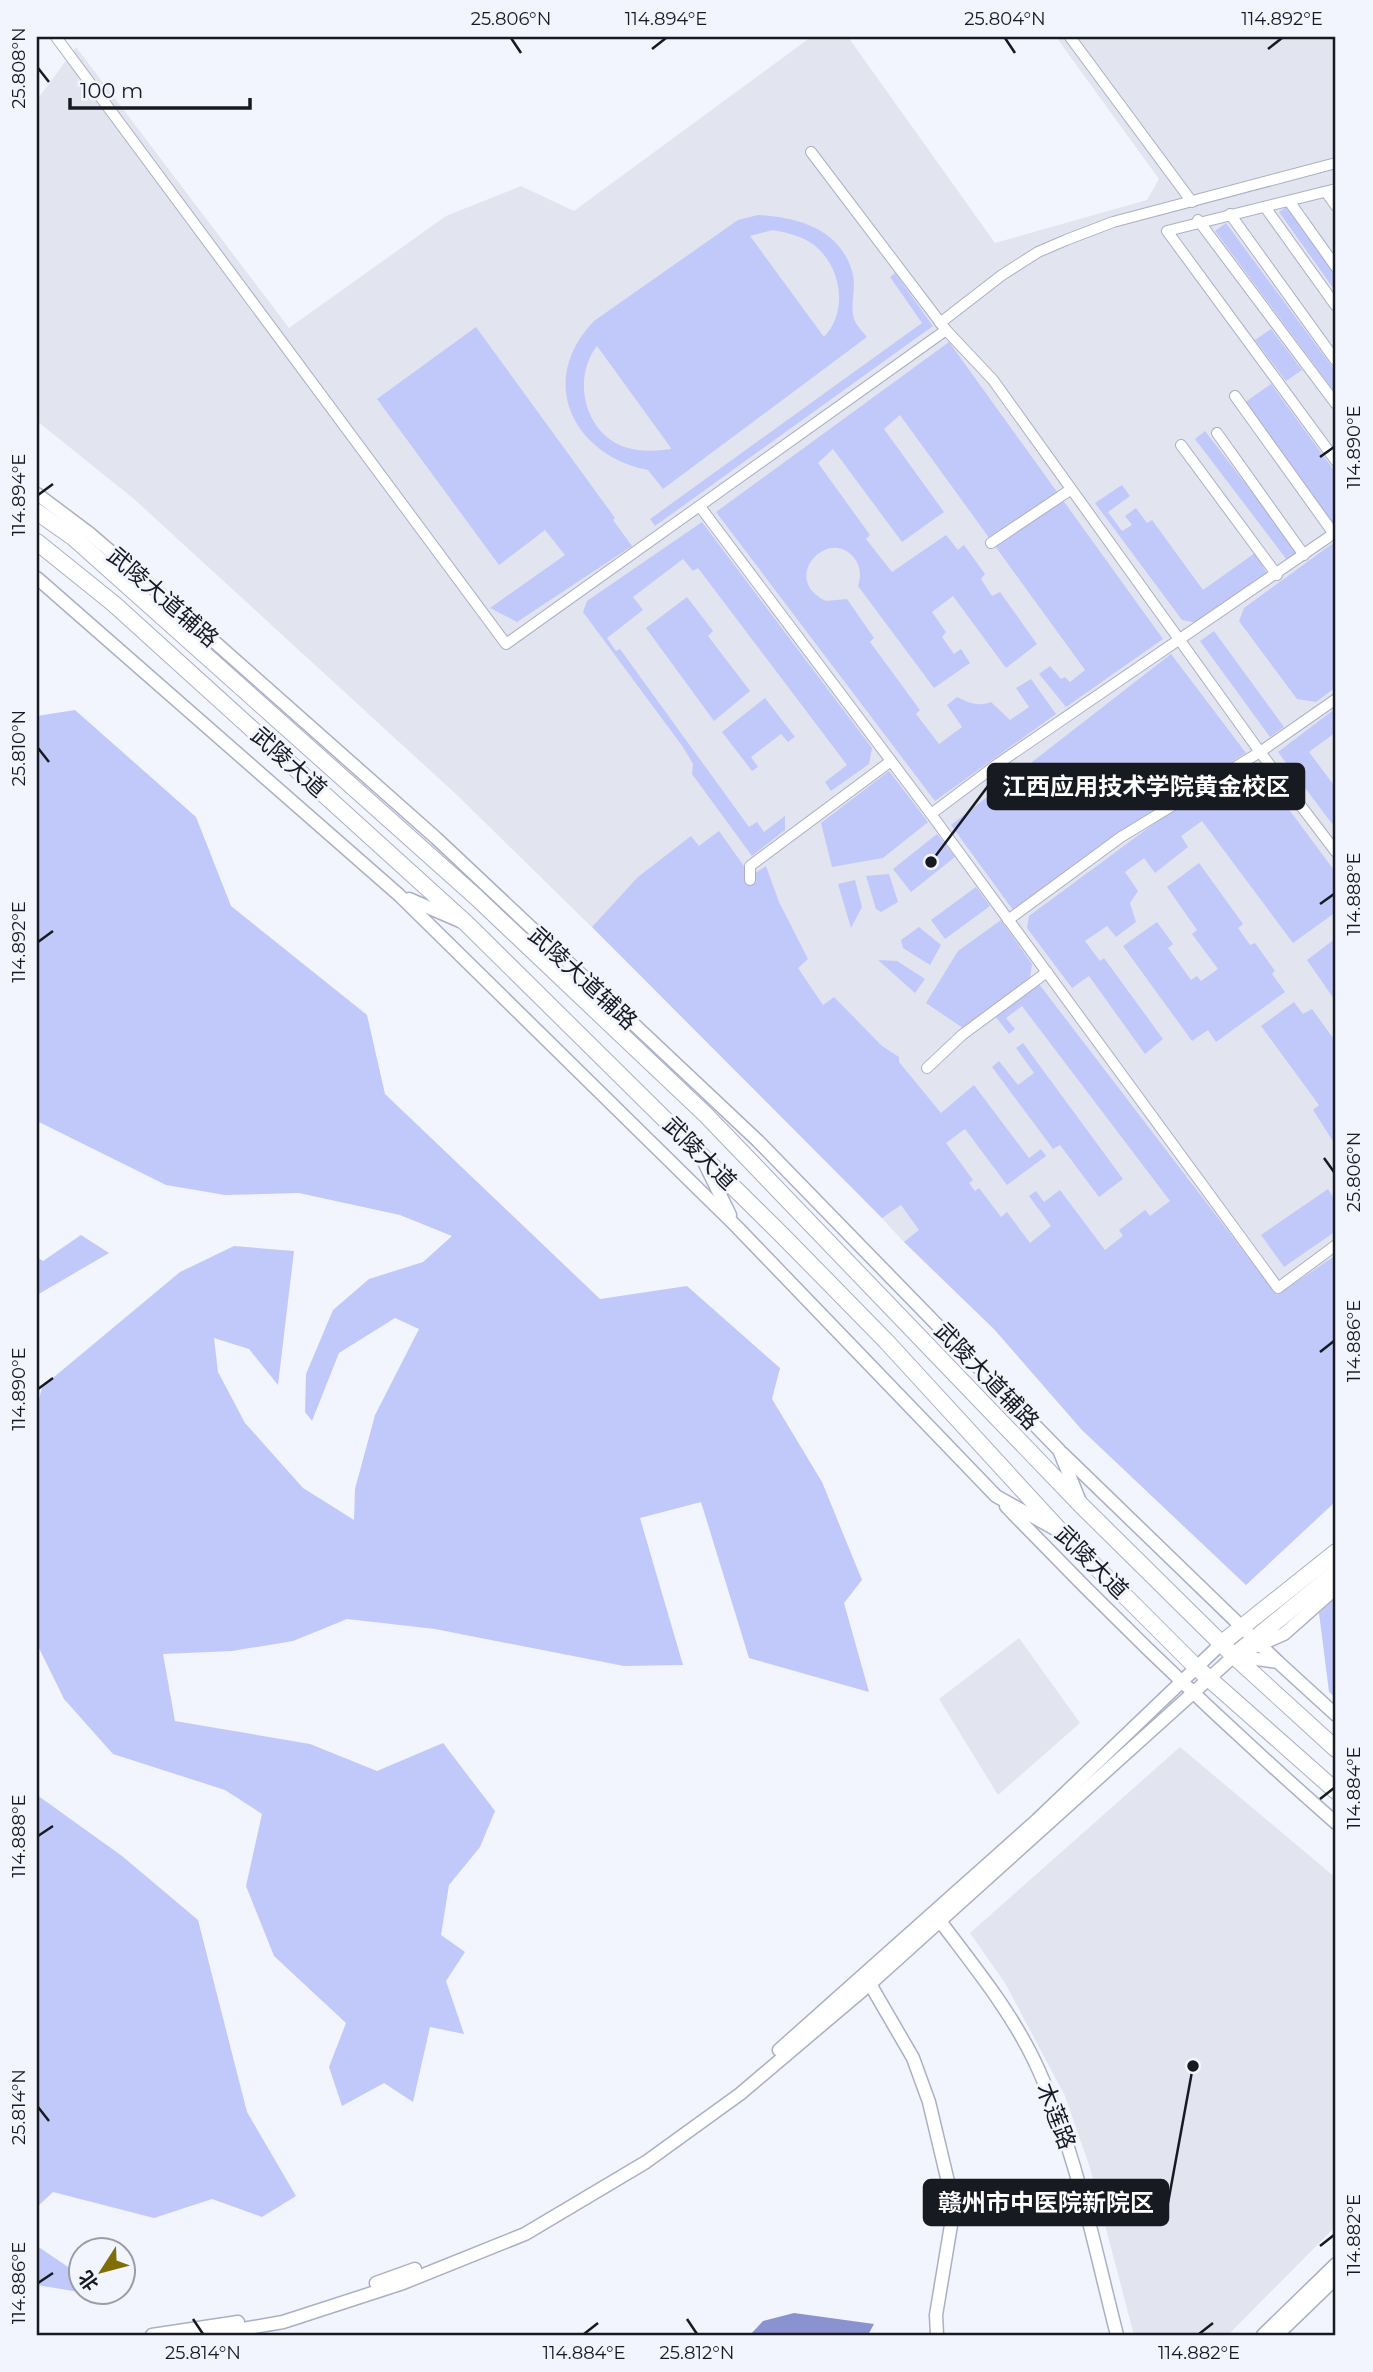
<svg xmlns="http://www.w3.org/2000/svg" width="1373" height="2372" font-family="Montserrat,'Noto Sans SC',sans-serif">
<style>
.built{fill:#e2e4f0}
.green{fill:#c1c9fa;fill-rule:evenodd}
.water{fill:#8a93d0}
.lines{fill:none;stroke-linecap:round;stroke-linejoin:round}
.minor-casing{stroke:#aaafc6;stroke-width:12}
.tertiary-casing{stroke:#aaafc6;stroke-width:15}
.primary-casing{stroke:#aaafc6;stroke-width:18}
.minor{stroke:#fff;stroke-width:10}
.tertiary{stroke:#fff;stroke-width:12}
.primary{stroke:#fff;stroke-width:16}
.ticks{fill:none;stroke:#181a22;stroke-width:2.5}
.labels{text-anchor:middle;stroke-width:6;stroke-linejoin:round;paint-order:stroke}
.street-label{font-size:23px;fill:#181a22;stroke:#f2f4fe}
.leader{fill:none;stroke:#181a22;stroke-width:2.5}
.callout-dot{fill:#181a22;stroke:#f2f4fe;stroke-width:2.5}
.callout{fill:#181a22;stroke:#181a22;stroke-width:2.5}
.callout-label{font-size:24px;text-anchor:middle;font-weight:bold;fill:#fff}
.neatline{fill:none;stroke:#181a22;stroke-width:2.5}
.ticks-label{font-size:18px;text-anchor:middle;fill:#181a22}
</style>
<rect width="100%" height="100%" fill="#f2f4fe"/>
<g class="built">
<path d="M811,37H848L995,243L1147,200L1159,179L1056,37H1336V1501L1246,1585L1082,1430L994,1329L904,1242L811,1142L458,796L134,499L37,421V100L76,47L289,328L446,216L521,186L574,211Z"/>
<path d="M1019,1638L1080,1723L998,1795L939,1699Z"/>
<path d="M1180,1747L1336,1878V2226L1228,2335H1134L1090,2168L1065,2096L1005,1983L970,1933Z"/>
</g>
<g class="green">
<path d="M1286,207L1336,276V292L1279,212Z"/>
<path d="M758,215C798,217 842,229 853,275C856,288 850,307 854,319C856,325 863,332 867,337L663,489L648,470C573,455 536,381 594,321L738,220ZM773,230C788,233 802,236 814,245C841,266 849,311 824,337L750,236ZM597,346L671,448V449C656,451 643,452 628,448C585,436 571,379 597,346Z"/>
<path d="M1226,223L1336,372V394L1215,231Z"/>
<path d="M895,273L933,326L655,526L650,519L922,323L890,277Z"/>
<path d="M476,327L615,518L613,520L632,546L517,622L490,608L565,555L545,530L499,565L377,399Z"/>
<path d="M1271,329L1302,370L1286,381L1255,340Z"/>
<path d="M949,342L1163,639L1066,707L1039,674L1050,666L1061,679L1065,677L1070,682L1085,670L900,415L884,429L944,512L902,542L833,449L818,463L870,535L866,539L892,572L946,535L958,550L964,545L985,574L981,579L992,596L1000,592L1037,644L1006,668L953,596L932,612L946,632L942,637L954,654L961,649L970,663L934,688L858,586C861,577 861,567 855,559C830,524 778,579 826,601L847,599L874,638L870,642L920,710L916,714L939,744L962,727L947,705L957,697C969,703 978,707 991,702L1010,720L1029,707L1016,688L1031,679L1056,714L935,801L716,512Z"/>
<path d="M1271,384L1336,473V520L1332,523L1244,403Z"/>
<path d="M1205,431L1298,552L1287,560L1195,439Z"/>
<path d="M1122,485L1130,496L1108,512L1122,531L1132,525L1125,516L1136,508L1147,523L1152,520L1203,590L1255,553L1268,575L1198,623L1182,620L1095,503Z"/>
<path d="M702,522L872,748L869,764L831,791L825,782L847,765L698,568L693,571L683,559L633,597L643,610L607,638L616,651L620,649L749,827L757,822L764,832L785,816V830L752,856L692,774L693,764L683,747L583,612L587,601Z"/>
<path d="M1336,541V687L1316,702L1297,699L1239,621L1244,608Z"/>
<path d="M687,597L713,631L708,636L750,691L714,721L646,628Z"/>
<path d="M1214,631L1284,727L1270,737L1200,641Z"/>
<path d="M1171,654L1246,753L1117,833L1013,910L951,825Z"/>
<path d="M765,698L795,737L788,742L781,734L751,757L758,767L752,771L722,732Z"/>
<path d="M1336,708V732L1309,752L1336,788V829L1278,752Z"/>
<path d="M75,710L196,817L231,906L367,1015L385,1094L600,1299L687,1286L780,1368L772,1399L822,1482L862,1580L844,1603L869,1692L749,1658L701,1502L640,1518L683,1665L624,1666L435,1629L347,1619L293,1641L232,1651L163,1654L175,1721L310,1744L377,1771L443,1743L495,1811L480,1847L449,1885L441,1935L465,1952L446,1981L464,2034L430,2027L413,2102L384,2083L342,2106L329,2067L346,2023L274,1956L246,1886L262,1814L225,1790L113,1754L64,1699L37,1644V1408L42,1387L180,1272L234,1246L294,1251L278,1385L249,1349L214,1338L218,1372L245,1423L303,1488L354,1520L355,1489L375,1415L419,1329L395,1318L339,1353L312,1421L305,1412L306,1374L333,1310L369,1279L423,1262L452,1236L400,1215L299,1193L225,1195L166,1185L37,1121V716Z"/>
<path d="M1254,762L1336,873V912L1293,943L1202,821L1181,836L1188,847L1155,873L1144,858L1125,872L1138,891L1130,903L1136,922L1116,937L1107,926L1085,941L1100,961L1104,958L1163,1039L1145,1054L1089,976L1072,988L1027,928L1029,916L1178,806L1189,804Z"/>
<path d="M889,771L928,822L883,858L832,867L821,823Z"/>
<path d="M719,831L746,869L754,874L766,866L779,902L808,959L798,968L823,1005L834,997L882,1046L899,1057V1062L941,1113L974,1085L1029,1158L1041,1149L1046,1156L1007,1185L965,1129L946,1143L973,1180L969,1183L975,1191L979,1188L1001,1217L1007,1212L1030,1243L1051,1226L1029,1196L1036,1191L1044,1202L1060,1190L1105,1250L1123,1236L1119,1230L1145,1210L1150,1216L1170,1201L1022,1006L1006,1018L1015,1029L1009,1034L996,1017L1039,984L1277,1295L1336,1255V1272L1333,1275L1336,1279V1501L1246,1585L1082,1430L994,1329L904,1242L919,1230L901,1205L882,1218L592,927L638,877L691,836L699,846Z"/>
<path d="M937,834L955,857L911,892L893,869Z"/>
<path d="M1199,863L1243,924L1238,928L1250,945L1255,943L1275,971L1272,974L1285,992L1216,1042L1208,1030L1192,1041L1123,946L1157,922L1173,944L1168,948L1191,980L1197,976L1201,981L1218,969L1192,934L1197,930L1167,887Z"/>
<path d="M889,874L898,902L881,912L876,909L866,876Z"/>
<path d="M855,880L862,907L851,928L838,884Z"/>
<path d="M976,887L990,906L945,939L931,920Z"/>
<path d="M1001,920L1032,964L1030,978L963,1028L926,1003L958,951Z"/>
<path d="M919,927L941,945L930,965L903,948L901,940Z"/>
<path d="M1336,938V1002L1307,960Z"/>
<path d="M878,960L897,961L925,979L915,993Z"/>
<path d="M1294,1002L1303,1014L1312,1009L1336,1042V1146L1313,1110L1319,1105L1261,1026Z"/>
<path d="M1023,1043L1123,1179L1099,1197L1060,1145L1053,1149L992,1067L999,1061L1018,1085L1034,1073L1016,1048Z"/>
<path d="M1328,1189L1336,1201V1231L1284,1267L1261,1235Z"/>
<path d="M81,1235L109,1253L37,1295V1257L43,1261Z"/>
<path d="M1336,1598V1698L1329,1692L1319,1613Z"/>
<path d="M37,1795L122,1856L198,1920L247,2112L296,2196L262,2217L212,2199L154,2218L53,2192L37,2207Z"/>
<path d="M37,2246L80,2275V2292H106L115,2298L37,2285Z"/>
</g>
<path class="water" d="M794,2313L874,2324L868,2335H750L763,2321Z"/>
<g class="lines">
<defs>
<g id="minor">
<path d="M56,37L506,644L946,330"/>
<path d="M1070,37L1192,202"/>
<path d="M811,152L946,330L993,380L1260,752L1336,852"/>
<path d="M1336,189L1167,231L1336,461"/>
<path d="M1326,192L1336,206"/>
<path d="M1289,201L1336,267"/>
<path d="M1265,207L1336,306"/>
<path d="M1230,214L1336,361"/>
<path d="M1198,220L1336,404"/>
<path d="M940,323L1002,275L1038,252L1066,240L1113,222L1336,163"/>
<path d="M1235,396L1334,534"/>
<path d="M1217,433L1304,555"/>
<path d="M1181,445L1277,575"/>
<path d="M701,508L931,814L1278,1288L1336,1245"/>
<path d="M991,543L1070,490"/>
<path d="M931,814L999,763L1336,532"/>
<path d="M750,880V866L891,761"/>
<path d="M1008,920L1121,837L1260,752L1336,699"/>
<path d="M927,1068L962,1035L1047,972"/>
</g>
<g id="tertiary">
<path d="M37,494L89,533L173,605L436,838L758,1141L1059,1450L1079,1499"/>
<path d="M37,578L399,895L736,1226L996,1496L1055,1529"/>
<path d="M409,899L460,921"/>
<path d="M704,1162L730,1215"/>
<path d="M1062,1453L1278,1662"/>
<path d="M1006,1506C1112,1617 1221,1722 1336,1823"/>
<path d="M1235,1656L1278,1662L1336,1715"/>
<path d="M940,1921C973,1965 1009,2009 1033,2058C1075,2145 1093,2242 1117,2335"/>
<path d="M870,1984L913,2058L929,2102L954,2207L936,2315L937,2335"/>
<path d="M779,2050L1037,1820L1222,1643"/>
<path d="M376,2283L415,2269"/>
<path d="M152,2335L238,2322"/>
<path d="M208,2335L283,2322L403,2283L525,2234L646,2162L740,2094L870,1984L1234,1656L1284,1634L1336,1588"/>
<path d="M1263,2335L1336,2264"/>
<path d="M1277,2335L1336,2278"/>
</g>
<g id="primary">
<path d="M37,512L74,538L476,897L706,1115L1082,1506L1234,1656L1336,1749"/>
<path d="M37,542L114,604L467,924L782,1235L886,1341L1063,1534L1197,1668L1336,1791"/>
<path d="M1222,1643L1336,1552"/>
<path d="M1234,1656L1336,1572"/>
</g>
</defs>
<use href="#minor" class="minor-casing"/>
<use href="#tertiary" class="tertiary-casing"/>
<use href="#primary" class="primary-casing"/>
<use href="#minor" class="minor"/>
<use href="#tertiary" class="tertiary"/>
<use href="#primary" class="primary"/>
</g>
<path class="ticks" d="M511,38L521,53M1005,38L1015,53M652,49L666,38M1268,49L1282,38M38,68L49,82M1320,457L1334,447M38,495L53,484M38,748L49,762M1320,904L1334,894M38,942L53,931M1324,1158L1334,1172M1320,1352L1334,1341M38,1389L53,1378M1320,1799L1334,1788M38,1836L53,1826M38,2107L49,2121M1320,2246L1334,2235M38,2283L53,2273M193,2319L203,2334M687,2319L697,2334M584,2334L598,2323M1199,2334L1213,2323"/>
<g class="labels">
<g class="street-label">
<text transform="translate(163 597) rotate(41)" y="8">武陵大道辅路</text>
<text transform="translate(289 762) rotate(42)" y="8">武陵大道</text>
<text transform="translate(583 978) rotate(43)" y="8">武陵大道辅路</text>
<text transform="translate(700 1153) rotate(45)" y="8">武陵大道</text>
<text transform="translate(987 1376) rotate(46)" y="8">武陵大道辅路</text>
<text transform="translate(1092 1562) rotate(45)" y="8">武陵大道</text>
<text transform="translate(1056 2116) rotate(69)" y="8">木莲路</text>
</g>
</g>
<path class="leader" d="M931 862L988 786M1193 2066L1168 2203"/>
<g class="callout-dot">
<circle cx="931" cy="862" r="7"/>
<circle cx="1193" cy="2066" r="7"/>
</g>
<g class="callout">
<rect x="988" y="764" width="316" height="45" rx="7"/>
<rect x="924" y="2180" width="244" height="45" rx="7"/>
</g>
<g class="callout-label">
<text x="1146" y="795">江西应用技术学院黄金校区</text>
<text x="1046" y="2211">赣州市中医院新院区</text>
</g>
<rect width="1373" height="2372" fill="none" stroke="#f2f4fe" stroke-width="77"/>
<g transform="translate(102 2271) rotate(234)"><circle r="33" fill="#f2f4fe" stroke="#9b9da6" stroke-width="2"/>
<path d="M0-5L12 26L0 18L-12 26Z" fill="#7f6d08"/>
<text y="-10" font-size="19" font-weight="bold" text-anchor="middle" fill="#181a22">北</text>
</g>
<path d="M70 98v10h180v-10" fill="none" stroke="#181a22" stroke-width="3.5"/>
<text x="80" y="98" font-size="21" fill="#181a22" stroke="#f2f4fe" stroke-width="5" paint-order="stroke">100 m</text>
<rect x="38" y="38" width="1296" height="2296" class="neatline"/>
<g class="ticks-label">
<text x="511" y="25">25.806°N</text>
<text x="666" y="25">114.894°E</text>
<text x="1005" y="25">25.804°N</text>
<text x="1282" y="25">114.892°E</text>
<text transform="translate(19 68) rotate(-90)" y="6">25.808°N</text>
<text transform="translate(1354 447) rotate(-90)" y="6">114.890°E</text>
<text transform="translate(19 495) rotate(-90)" y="6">114.894°E</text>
<text transform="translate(19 748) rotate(-90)" y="6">25.810°N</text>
<text transform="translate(1354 894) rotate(-90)" y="6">114.888°E</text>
<text transform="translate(19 942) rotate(-90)" y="6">114.892°E</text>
<text transform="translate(1354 1172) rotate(-90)" y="6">25.806°N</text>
<text transform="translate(1354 1341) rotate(-90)" y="6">114.886°E</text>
<text transform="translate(19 1389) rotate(-90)" y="6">114.890°E</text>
<text transform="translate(1354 1788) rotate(-90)" y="6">114.884°E</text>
<text transform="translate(19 1836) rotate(-90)" y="6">114.888°E</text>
<text transform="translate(19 2107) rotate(-90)" y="6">25.814°N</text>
<text transform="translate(1354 2235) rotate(-90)" y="6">114.882°E</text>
<text transform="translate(19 2283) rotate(-90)" y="6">114.886°E</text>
<text x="203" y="2359">25.814°N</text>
<text x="584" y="2359">114.884°E</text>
<text x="697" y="2359">25.812°N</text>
<text x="1199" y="2359">114.882°E</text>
</g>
</svg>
